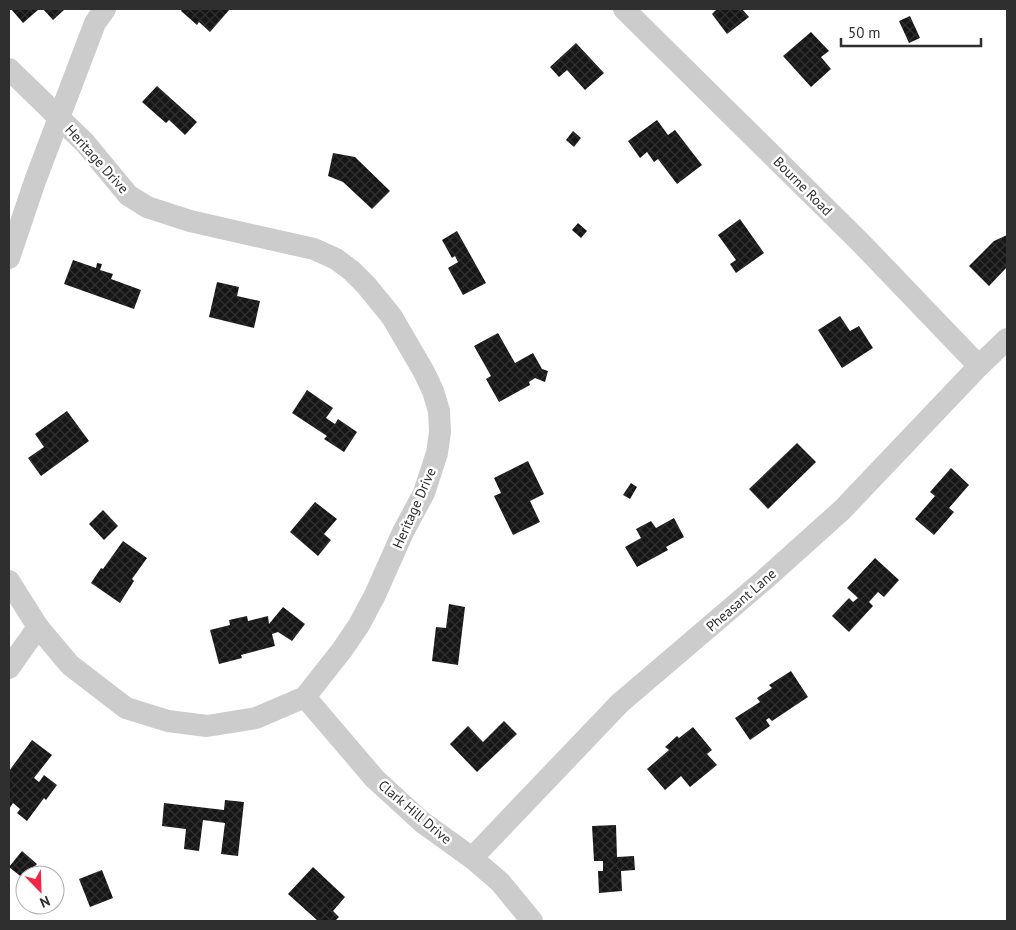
<svg xmlns="http://www.w3.org/2000/svg" width="1016" height="930" font-family="'PT Sans',sans-serif">
<style>
.building{fill:url(#building-cross-hatch)}
.lines{fill:none;stroke-linecap:round;stroke-linejoin:round}
.minor{stroke:#ccc;stroke-width:22}
.labels{text-anchor:middle;stroke-width:5;stroke-linejoin:round;paint-order:stroke}
.street-label{font-size:14px;fill:#2f2f2f;stroke:#fff}
</style>
<defs>
<pattern id="building-cross-hatch" width="8" height="8" patternUnits="userSpaceOnUse" patternTransform="scale(1.25)"><rect width="8" height="8" fill="#161616"/><path d="M0 0l8 8M0 8l8-8" fill="none" stroke="#303030"/></pattern>
</defs>
<rect width="100%" height="100%" fill="#fff"/>
<g class="building">
<path d="M11,9H39L23,23Z"/>
<path d="M43,9H65L53,20Z"/>
<path d="M182,9H230L210,32L199,22L197,25L181,11Z"/>
<path d="M717,9H742L749,17L727,34L712,14Z"/>
<path d="M910,16L920,38L909,43L899,21Z"/>
<path d="M811,32L829,51L821,57L831,69L811,87L783,56Z"/>
<path d="M576,43L604,73L585,90L567,70L559,77L550,67Z"/>
<path d="M157,86L197,122L185,135L169,120L166,123L142,102Z"/>
<path d="M657,120L668,135L675,130L702,165L677,184L658,159L654,162L647,152L640,158L628,141Z"/>
<path d="M573,131L581,138L574,147L566,140Z"/>
<path d="M333,153L355,157L390,191L372,209L343,182L328,176Z"/>
<path d="M740,219L764,253L736,273L730,264L736,260L718,235Z"/>
<path d="M578,223L587,231L581,238L572,230Z"/>
<path d="M457,231L486,283L463,295L448,268L458,262L455,256L452,258L442,240Z"/>
<path d="M1007,235V267L989,286L969,266L994,241Z"/>
<path d="M73,260L96,268L97,263L102,264L100,270L113,274L111,279L141,290L134,309L64,284Z"/>
<path d="M217,282L239,287L237,296L260,301L254,328L209,317Z"/>
<path d="M840,316L850,331L859,326L873,348L842,368L818,330Z"/>
<path d="M498,333L515,363L533,353L542,369L548,371L545,382L535,378L529,382L530,385L499,402L486,379L491,376L474,346Z"/>
<path d="M307,390L333,408L326,418L335,424L338,419L357,432L344,452L324,439L327,436L292,413Z"/>
<path d="M67,411L89,441L41,476L28,458L44,447L35,434Z"/>
<path d="M797,443L816,462L768,509L749,489Z"/>
<path d="M528,461L544,494L530,501L540,522L513,535L494,496L501,493L494,478Z"/>
<path d="M951,468L969,485L949,508L954,512L934,535L915,519L935,496L930,492Z"/>
<path d="M631,483L637,487L630,499L623,495Z"/>
<path d="M315,502L337,519L324,534L331,540L318,556L290,532Z"/>
<path d="M103,510L118,526L104,540L89,524Z"/>
<path d="M674,518L684,537L666,547L668,550L637,567L625,547L641,538L636,529L651,521L656,528Z"/>
<path d="M123,541L147,558L132,579L134,581L120,603L91,583L101,568L103,569Z"/>
<path d="M875,558L899,580L884,597L878,592L869,602L873,606L849,632L832,616L849,598L853,602L858,598L847,588Z"/>
<path d="M449,604L465,607L458,665L432,661L436,627L446,628Z"/>
<path d="M283,607L305,624L292,641L278,632L272,634L275,646L241,655L242,658L219,664L210,630L230,625L229,620L247,616L248,621L268,616L269,624Z"/>
<path d="M791,671L808,697L772,721L769,718L766,720L770,726L750,740L735,718L760,702L757,698L772,688L769,685Z"/>
<path d="M504,721L517,734L477,772L450,744L468,726L483,742Z"/>
<path d="M693,727L712,750L707,754L717,765L690,787L681,776L665,790L647,769L669,750L665,747L677,736L679,738Z"/>
<path d="M32,740L52,755L34,778L39,782L44,775L57,785L46,800L44,798L27,821L17,813L20,809L13,803L9,809V771Z"/>
<path d="M225,800L244,802L238,856L221,854L225,823L203,820L199,851L184,849L186,829L162,826L164,803L224,810Z"/>
<path d="M616,825L617,857L634,856L635,870L621,871L622,891L599,893L598,871H603V861H594L592,826Z"/>
<path d="M22,851L37,864L27,875H25L24,879L9,867Z"/>
<path d="M313,867L345,897L333,911L339,917L335,921H318L288,894Z"/>
<path d="M102,870L113,898L90,907L79,879Z"/>
</g>
<g class="lines">
<g class="minor">
<path d="M624,9L860,242L979,366"/>
<path d="M9,69L85,143L128,195L147,207L190,221L314,249L336,259L352,271L366,285L392,317L424,372L433,391L439,411L440,432L437,453L424,493L403,532L375,595L359,625L342,650L305,697L256,718L207,726L168,721L126,708L70,665L38,627L9,581"/>
<path d="M9,258L35,181L95,23L105,9"/>
<path d="M9,668L38,627"/>
<path d="M305,697L375,779L422,822L472,858L500,882L532,921"/>
<path d="M472,858L620,703L764,580L842,510L979,366L1007,339"/>
</g>
</g>
<g class="labels">
<g class="street-label">
<text transform="translate(97 159) rotate(48)" y="5">Heritage Drive</text>
<text transform="translate(803 186) rotate(45)" y="5">Bourne Road</text>
<text transform="translate(414 508) rotate(-66)" y="5">Heritage Drive</text>
<text transform="translate(741 600) rotate(-41)" y="5">Pheasant Lane</text>
<text transform="translate(415 812) rotate(40)" y="5">Clark Hill Drive</text>
</g>
</g>
<rect width="1016" height="930" fill="none" stroke="#2f2f2f" stroke-width="20"/>
<g transform="translate(40 890) rotate(157)"><circle r="24" fill="#ffffff" stroke="#acacac"/>
<path d="M0-4L9 19L0 12L-9 19Z" fill="#f12644"/>
<text y="-8" font-size="14" font-weight="bold" text-anchor="middle" fill="#2f2f2f">N</text>
</g>
<path d="M841 38v8h140v-8" fill="none" stroke="#2f2f2f" stroke-width="2.5"/>
<text x="848" y="38" font-size="15" fill="#2f2f2f" stroke="#ffffff" stroke-width="4" paint-order="stroke">50 m</text>
</svg>
